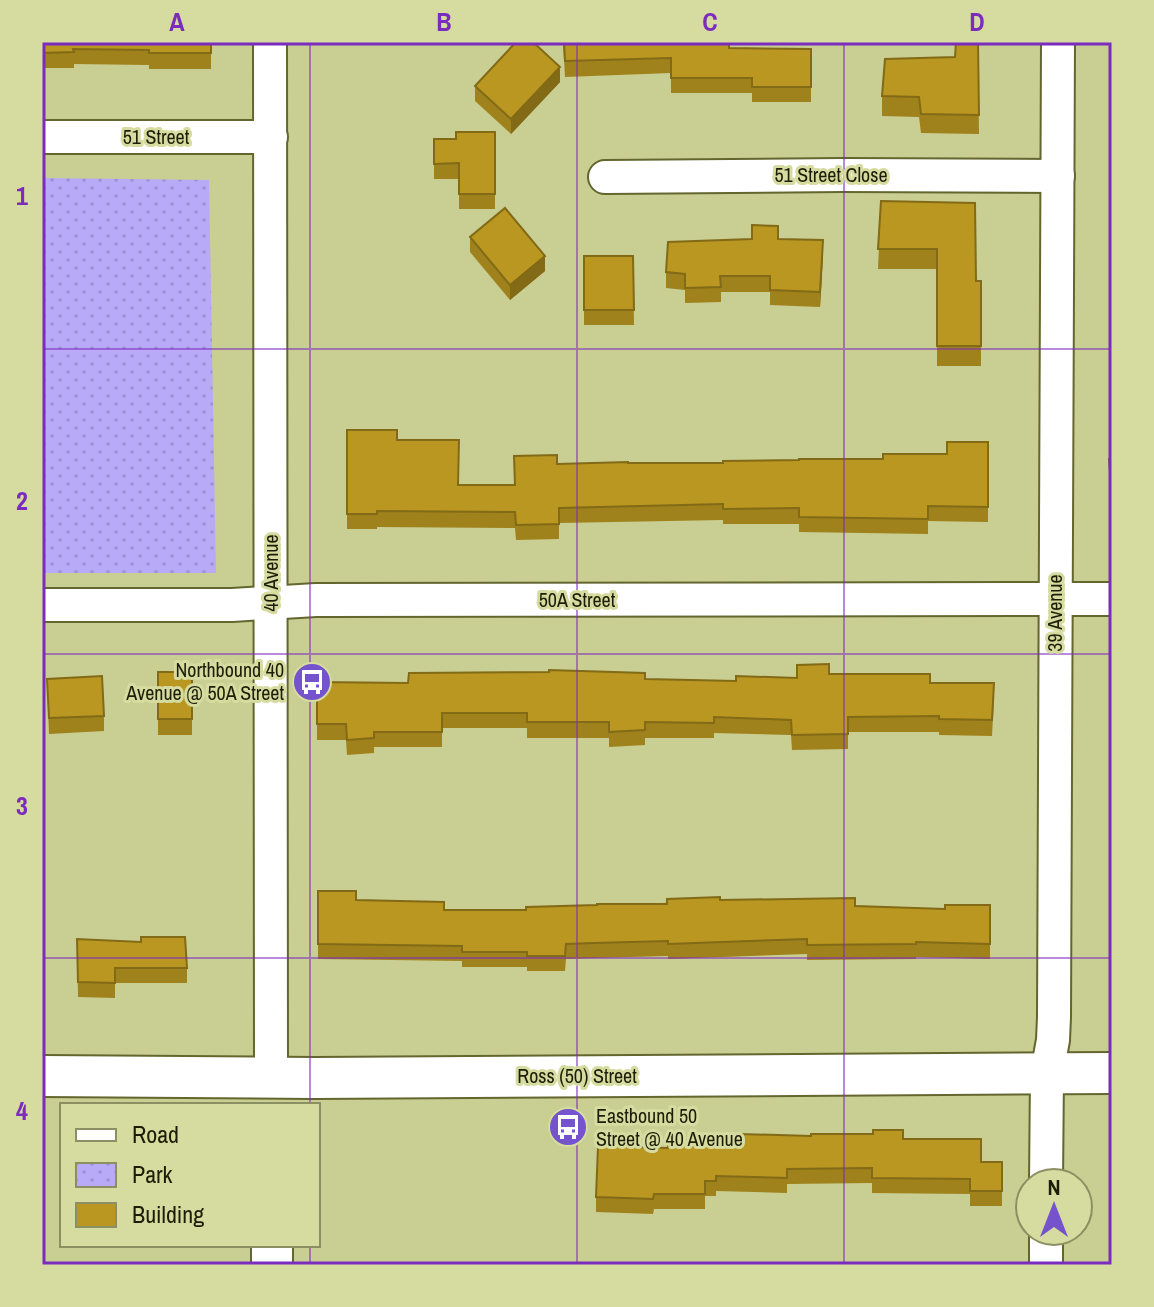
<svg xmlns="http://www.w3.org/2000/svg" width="1154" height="1307" font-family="'Archivo Narrow',sans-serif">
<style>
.park{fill:url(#park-dots)}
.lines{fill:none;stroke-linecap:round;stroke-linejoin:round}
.minor-casing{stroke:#63662e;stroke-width:36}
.major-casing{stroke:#63662e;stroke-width:44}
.minor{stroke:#fff;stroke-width:32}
.major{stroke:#fff;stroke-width:40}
.wall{fill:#9f821c}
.shaded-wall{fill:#826a16}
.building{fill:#b99720;stroke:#826a16;stroke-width:2}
.grid{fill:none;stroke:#7b2cbf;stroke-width:2;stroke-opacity:0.55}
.labels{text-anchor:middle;stroke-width:6;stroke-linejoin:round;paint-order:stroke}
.street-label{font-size:20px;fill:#1c1d06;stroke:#d6db9f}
.poi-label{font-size:20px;fill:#1c1d06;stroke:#d6db9f;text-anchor:end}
.neatline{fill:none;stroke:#7b2cbf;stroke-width:3}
.grid-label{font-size:26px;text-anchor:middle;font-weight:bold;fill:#7b2cbf}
</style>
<defs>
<pattern id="park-dots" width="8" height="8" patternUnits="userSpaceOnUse" patternTransform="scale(2)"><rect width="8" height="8" fill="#b8aaf7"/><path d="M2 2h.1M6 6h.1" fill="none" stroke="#9e92d2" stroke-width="1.8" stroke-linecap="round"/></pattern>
</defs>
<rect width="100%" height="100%" fill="#c9ce93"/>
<path class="park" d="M42,178L209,180L216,573H42Z"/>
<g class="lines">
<defs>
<g id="minor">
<path d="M270,42L271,1078"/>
<path d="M42,137H271"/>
<path d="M605,177L843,175L1058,176"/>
<path d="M42,605H232L316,600L1112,599"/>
<path d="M1046,1183L1047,1073L1053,1040L1054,1017L1058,42"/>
<path d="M1046,1265V1231"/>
</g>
<g id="major">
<path d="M42,1076L314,1078L1112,1073"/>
<path d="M272,1245V1265"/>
</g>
</defs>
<use href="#minor" class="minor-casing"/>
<use href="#major" class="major-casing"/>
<use href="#minor" class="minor"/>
<use href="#major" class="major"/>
</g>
<g class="wall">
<path d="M42,42H211V69H149V65L74,64V68H42Z"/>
<path d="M563,42L729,48L811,49V102H752V93H671V73L565,77Z"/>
<path d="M956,42H1011V44H978L979,134L921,133L919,117L882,116V96L955,57Z"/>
<path d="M560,82L511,134L475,101V86Z"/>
<path d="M495,132V209H459V179H434V139H456Z"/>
<path d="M881,201L976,281H981V366H937V269H878Z"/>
<path d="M470,237L545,271L510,300L470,252Z"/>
<path d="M778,239L823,255L820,307L770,305V292H721V302L685,303V290L666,288V272Z"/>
<path d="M584,256H633L634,325H584Z"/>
<path d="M347,430L397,440L459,485H514L557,464L723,463L883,459L947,454L988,442V522L928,521V534L799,532V524H723V520L559,523V539L516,540L515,528L377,527V529H347Z"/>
<path d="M1109,459H1112V513L1109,474Z"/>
<rect x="158" y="672" width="34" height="63"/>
<path d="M829,674L930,683L994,698L992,736L939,735V732H848V749L792,750L791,735L714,733V738H645V745L609,747V738H527V728H442V747H374V753L347,755L346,740H317V682L408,683L645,679L736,681L797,678Z"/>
<path d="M47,679L104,716V731L49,734Z"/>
<path d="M318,891L356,900L444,910H526L720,900L945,909L990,905V959L916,957V959L807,960V954L668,959V956L594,958L566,959L565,971H527V967H462V961L318,959Z"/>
<path d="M77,939L187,968V983H115V998L78,997Z"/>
<path d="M903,1139L981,1162H1002V1206H970V1194L872,1193V1183L787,1184V1193L716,1191V1196H705V1209H654L653,1214L596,1212V1197L668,1148L740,1141Z"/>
</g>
<g class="shaded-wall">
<path d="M560,67V82L511,134V119Z"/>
<path d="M823,240V255L820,307V292Z"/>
<path d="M545,256V271L510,300V285Z"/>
</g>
<g class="building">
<path d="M42,42H211V53H149V50L73,49L74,52L42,53Z"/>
<path d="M516,42H533L560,67L511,119L475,86Z"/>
<path d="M564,42H729V48L811,49V87H752V78H671V58L565,61Z"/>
<path d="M956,42H978L979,115L921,114L919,97L882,96L885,59L955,57Z"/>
<path d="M456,132H495V194H459V163L434,164V139H456Z"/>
<path d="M881,201L975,203L976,281H981V346H937V249H878Z"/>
<path d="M505,208L545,256L510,285L470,237Z"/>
<path d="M752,225L778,226V239L823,240L820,292L770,290V276H720L721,287L685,288V274L666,272L668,242L752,239Z"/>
<path d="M584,256H633L634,310H584Z"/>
<path d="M347,430H397V440H459L458,485H515L514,456L557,455V464L628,462V463H723V461L799,460V459H883V454H947V442H988V507L928,506V519L799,517V508L723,509V504L559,508V524L516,525L515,512L377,511V514H347Z"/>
<path d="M1109,459H1112V498Z"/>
<path d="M1111,650H1112V726Z"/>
<path d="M829,664V674H930V683H994L992,720L939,719V716L848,717V734L792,735L791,720L714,717V723L645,722V730L609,732V722H527V713H442V732H374V738L347,740L346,724H317V682L408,683L409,673L549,672V670L645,673V679L736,681V676L797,678V665Z"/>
<rect x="158" y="672" width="34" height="47"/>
<path d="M102,676L104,716L49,718L47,679Z"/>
<path d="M318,891H356V900L444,902V910H526V907L597,905V904H667V899L720,897V900L855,898V906L945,909V905H990V944L916,942V944L807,945V939L668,944V941L594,943L566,944L565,956H527V952H462V946L318,944Z"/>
<path d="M141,937H185L187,968H115V983L78,982L77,939L141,942Z"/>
<path d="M873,1130H903V1139H981V1162H1002V1191H970V1179L872,1178V1168L787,1169V1178L716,1176V1181H705V1194H654L653,1199L596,1197L598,1146L668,1148V1140L740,1141V1134L811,1136V1134H873Z"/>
</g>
<path class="grid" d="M310,42V1105M577,42V1265M844,42V1265M42,349H1112M42,654H1112M42,958H1112M310,1245V1265"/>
<defs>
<symbol id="bus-disc" viewBox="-11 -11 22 22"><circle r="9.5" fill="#7453cd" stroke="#d6db9f"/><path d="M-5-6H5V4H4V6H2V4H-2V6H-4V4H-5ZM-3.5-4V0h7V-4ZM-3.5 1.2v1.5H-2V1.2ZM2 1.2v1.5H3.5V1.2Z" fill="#fff"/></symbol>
</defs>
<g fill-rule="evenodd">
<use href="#bus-disc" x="290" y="660" width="44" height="44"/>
<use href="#bus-disc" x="546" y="1105" width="44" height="44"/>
</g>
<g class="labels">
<g class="street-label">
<text x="156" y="144">51 Street</text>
<text x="831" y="182">51 Street Close</text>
<text transform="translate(271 573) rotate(-90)" y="7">40 Avenue</text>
<text x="577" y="607">50A Street</text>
<text transform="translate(1055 613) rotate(-90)" y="7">39 Avenue</text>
<text x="577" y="1083">Ross (50) Street</text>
</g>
<g class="poi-label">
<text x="284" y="677">Northbound 40<tspan x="284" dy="23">Avenue @ 50A Street</tspan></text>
<text x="596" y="1123" text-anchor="start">Eastbound 50<tspan x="596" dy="23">Street @ 40 Avenue</tspan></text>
</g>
</g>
<rect width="1154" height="1307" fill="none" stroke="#d6db9f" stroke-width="88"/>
<rect x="60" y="1103" width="260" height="144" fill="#d6db9f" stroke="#8c8f62" stroke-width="2"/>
<rect x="76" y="1129" width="40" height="12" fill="#ffffff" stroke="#8c8f62" stroke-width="2"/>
<text x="132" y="1143" font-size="24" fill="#1c1d06">Road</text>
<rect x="76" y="1163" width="40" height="24" fill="url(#park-dots)" stroke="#8c8f62" stroke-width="2"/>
<text x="132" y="1183" font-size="24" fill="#1c1d06">Park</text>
<rect x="76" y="1203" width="40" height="24" fill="#b99720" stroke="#8c8f62" stroke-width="2"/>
<text x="132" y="1223" font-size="24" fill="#1c1d06">Building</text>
<g transform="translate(1054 1207)"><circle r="38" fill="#d6db9f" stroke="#8c8f62" stroke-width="2"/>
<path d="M0-6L14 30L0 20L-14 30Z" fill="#7453cd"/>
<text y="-12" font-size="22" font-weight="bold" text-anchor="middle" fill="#1c1d06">N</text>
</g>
<rect x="44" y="44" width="1066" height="1219" class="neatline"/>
<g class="grid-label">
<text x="177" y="31">A</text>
<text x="444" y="31">B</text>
<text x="710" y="31">C</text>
<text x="977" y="31">D</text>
<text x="22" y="205">1</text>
<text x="22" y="510">2</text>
<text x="22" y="815">3</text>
<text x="22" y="1120">4</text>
</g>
</svg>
